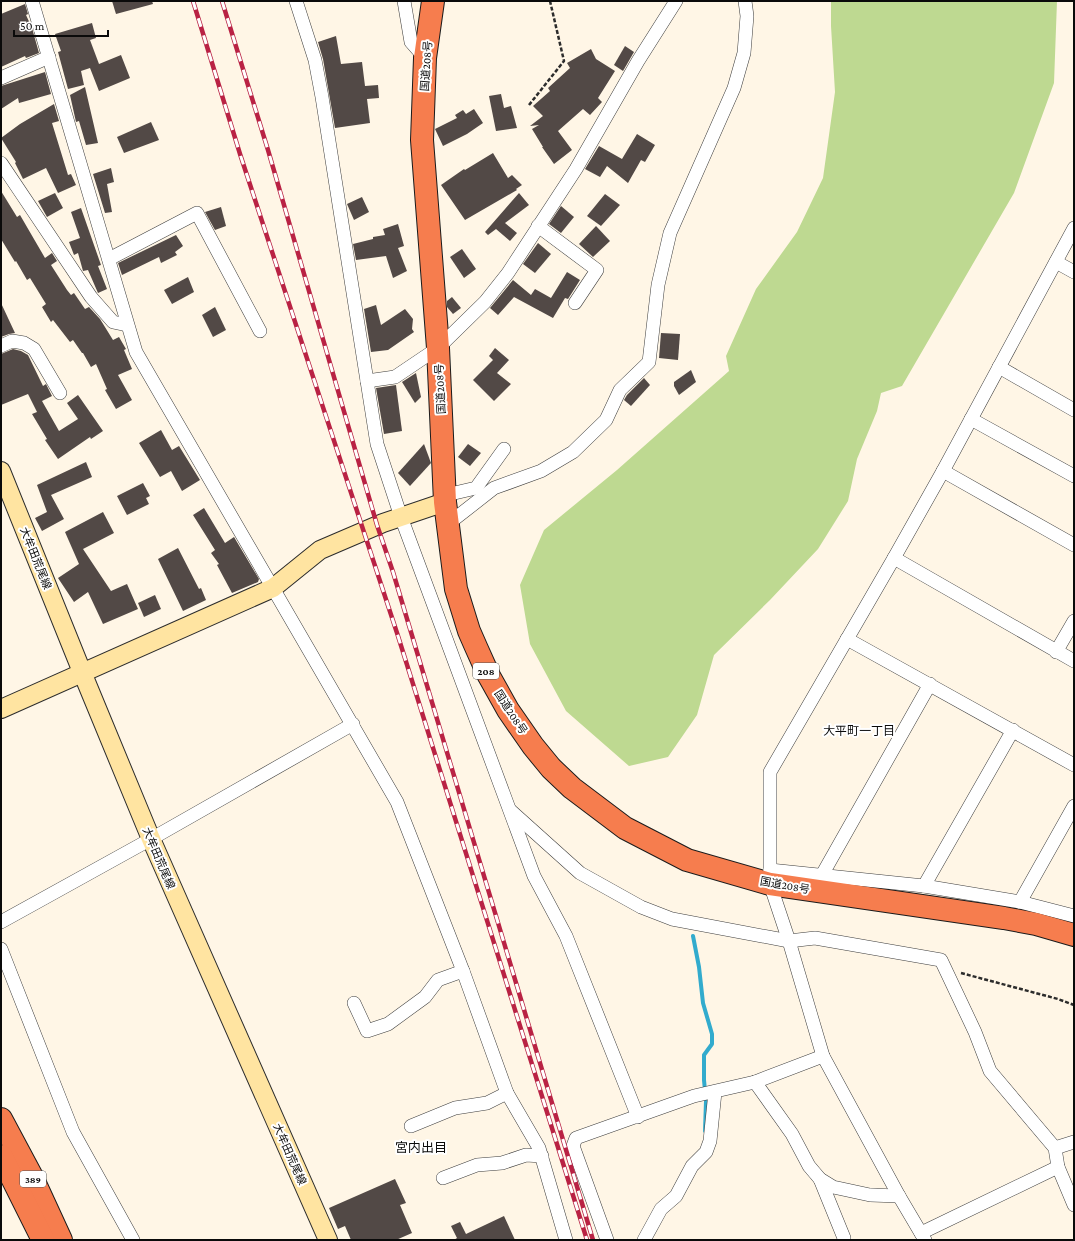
<svg xmlns="http://www.w3.org/2000/svg" width="1075" height="1241" font-family="'Crimson Pro','Noto Sans JP',serif">
<style>
.forest{fill:#bed991}
.lines{fill:none;stroke-linecap:round;stroke-linejoin:round}
.stream{stroke:#32abcd;stroke-width:4}
.building{fill:#524946}
.street-casing{stroke:#3d3d3d;stroke-width:14}
.secondary-casing{stroke:#2c2c2c;stroke-width:20}
.highway-casing{stroke:#1b1b1b;stroke-width:24}
.path{stroke:#2c2c2c;stroke-width:2.5;stroke-dasharray:4 2;stroke-linecap:butt}
.street{stroke:#fff;stroke-width:13}
.secondary{stroke:#ffe4a1;stroke-width:18}
.highway{stroke:#f67d4e;stroke-width:22}
.rail-casing{stroke:#b92244;stroke-width:4.5}
.rail{stroke:#fff;stroke-width:3;stroke-dasharray:9;stroke-linecap:butt}
.labels{text-anchor:middle;stroke-width:4;stroke-linejoin:round;paint-order:stroke}
.shield{fill:#fff;stroke:#545454;stroke-width:1}
.shield-label{font-size:10px;font-weight:bold;fill:#0a0a0a}
.street-label{font-size:11px;fill:#0a0a0a;stroke:#fff}
.neighbourhood-label{font-size:12px;fill:#0a0a0a;stroke:#fff}
.quarter-label{font-size:13px;fill:#0a0a0a;stroke:#fff}
</style>
<rect width="100%" height="100%" fill="#fff6e6"/>
<path class="forest" d="M831,1H1057L1054,83L1014,193L902,386L881,393L877,411L857,459L848,501L818,549L770,600L714,655L697,715L668,757L629,766L566,711L530,644L520,585L544,530L617,470L729,371L726,356L756,289L797,232L823,178L835,92L831,26Z"/>
<g class="lines">
<path class="stream" d="M693,936L699,967L703,1003L712,1034V1044L704,1055V1080L706,1101L705,1131"/>
</g>
<g class="building">
<path d="M112,1H152L153,4L116,14Z"/>
<path d="M25,4L28,14L26,15L32,28L39,53L26,58L25,56L1,67V14Z"/>
<path d="M92,23L96,38L90,40L99,64L121,55L130,78L99,91L90,68L81,71L84,85L68,89L58,52L61,51L55,34Z"/>
<path d="M336,36L341,64L362,62L365,86L378,85L379,98L367,99L370,123L335,128L323,59L318,42Z"/>
<path d="M625,46L634,52L623,71L614,65Z"/>
<path d="M591,49L596,59L615,71L598,98L602,102L590,115L583,109L558,131L572,150L554,164L542,147H543L532,129L539,125L530,126L543,116L533,106L550,91L548,88L570,68L567,63Z"/>
<path d="M45,72L51,94L19,103L18,98L1,109V86Z"/>
<path d="M85,87L98,143L86,145L79,121L76,122L70,95Z"/>
<path d="M501,94L504,108L511,106L517,128L496,131L489,96Z"/>
<path d="M54,104L59,121L52,123L68,175L71,174L76,185L58,193L46,168L23,179L15,163L16,162L1,138L20,124Z"/>
<path d="M474,109L483,123L467,134L443,146L435,129L457,118L455,115L463,110L466,114Z"/>
<path d="M151,122L159,140L124,153L117,137Z"/>
<path d="M637,134L655,145L645,162L641,160L628,183L607,166L600,177L585,169L599,146L622,159Z"/>
<path d="M493,153L508,178L512,175L522,185L516,189L517,190L465,220L441,185L464,169L465,170Z"/>
<path d="M111,168L114,182L107,184L112,212L105,213L93,174Z"/>
<path d="M1,191L17,217L20,215L45,258L52,253L57,261L51,265L67,290L71,295L74,293L85,309L89,307L100,319L113,340L119,337L126,349L124,350L132,369L118,375L132,400L116,409L105,390L107,389L96,364L91,367L83,353H82L73,340L70,342L53,320L51,322L42,307L46,304L30,278L27,280L16,261L15,262L1,239Z"/>
<path d="M55,193L63,208L47,217L38,201Z"/>
<path d="M519,193L529,205L505,223L517,233L510,241L496,229L488,235L485,232Z"/>
<path d="M605,194L620,205L601,226L587,216Z"/>
<path d="M362,197L369,212L354,220L347,204Z"/>
<path d="M561,206L574,217L561,233L549,224Z"/>
<path d="M221,207L226,226L215,230L205,212Z"/>
<path d="M81,208L101,265L98,266L107,289L98,293L88,270L83,271L78,253L74,255L69,242L80,238L71,212Z"/>
<path d="M398,224L404,246L398,248L407,271L393,278L386,256L356,260L353,244L373,239V237L385,235L383,229Z"/>
<path d="M596,226L610,241L593,257L579,244Z"/>
<path d="M176,235L183,246L175,252L177,255L161,263L159,257L122,275L118,263Z"/>
<path d="M538,243L551,254L535,273L523,264Z"/>
<path d="M462,249L476,269L464,278L450,257Z"/>
<path d="M567,272L580,280L568,299L565,298L553,318L514,297L498,315L490,308L513,280L531,295L535,289L551,298Z"/>
<path d="M188,277L194,292L172,304L164,290Z"/>
<path d="M452,297L461,308L453,314L447,307V301Z"/>
<path d="M1,303L15,333L9,334L1,337Z"/>
<path d="M376,305L381,325L405,309L413,319L412,329L414,332L388,350L371,352L364,309Z"/>
<path d="M215,307L226,330L213,337L202,315Z"/>
<path d="M661,333L680,334L678,360L659,358Z"/>
<path d="M495,348L509,360L497,373L511,384L494,401L473,380L493,360L489,356Z"/>
<path d="M13,349L21,351L28,355L43,386L46,384L52,396L42,401L59,431L78,419L67,403L78,395L103,431L91,439L90,437L58,459L45,440L47,439L32,414L37,412L28,394L1,405V354Z"/>
<path d="M691,370L696,382L679,395L674,386V382Z"/>
<path d="M416,373L421,397L415,403L402,382Z"/>
<path d="M644,378L650,385L631,406L624,400L627,395Z"/>
<path d="M396,385L402,431L384,434L376,388Z"/>
<path d="M161,430L172,450L179,446L200,480L182,491L171,471L160,477L139,443Z"/>
<path d="M424,444L431,463L410,486L398,473Z"/>
<path d="M468,444L481,453L470,466L458,457Z"/>
<path d="M86,462L92,477L51,495L64,519L42,531L35,518L47,512L37,485Z"/>
<path d="M143,483L150,496L146,498L149,504L127,515L117,496Z"/>
<path d="M204,508L225,543L234,537L259,579L258,582L232,593L217,565L219,564L211,553L215,550L193,515Z"/>
<path d="M103,512L114,533L83,549L111,591L127,584L138,609L103,624L88,592L74,602L58,578L79,564L65,532Z"/>
<path d="M178,548L199,589L201,588L206,600L183,611L158,559Z"/>
<path d="M155,595L161,609L144,617L138,603Z"/>
<path d="M395,1179L406,1203L400,1205L412,1233L396,1240H351L345,1226L338,1229L329,1208Z"/>
<path d="M504,1216L515,1240H454L457,1238L451,1226L460,1222L466,1234Z"/>
</g>
<g class="lines">
<defs>
<g id="street">
<path d="M32,1L136,352L397,802L463,971L507,1093L539,1148L566,1240"/>
<path d="M296,1L315,60L322,97L377,444L401,517L534,876L566,936L638,1117"/>
<path d="M404,1L411,42L425,58"/>
<path d="M1,78L49,57"/>
<path d="M1,163L91,297L113,322L127,325"/>
<path d="M538,226L597,270L575,303"/>
<path d="M109,259L197,213L260,331"/>
<path d="M1056,262L1074,272"/>
<path d="M1,346L12,341L24,343L34,349L60,393"/>
<path d="M999,367L1074,410"/>
<path d="M367,381L395,377L438,348L485,302L508,273L576,169L638,61L676,1"/>
<path d="M971,419L1074,476"/>
<path d="M943,471L1074,545"/>
<path d="M446,495L476,488L504,449"/>
<path d="M448,524L494,488L541,471L573,452L606,420L620,390L649,362L658,285L670,233L734,88L744,53L747,16L745,1"/>
<path d="M894,558L1074,661"/>
<path d="M847,639L1074,765"/>
<path d="M1056,652L1074,621"/>
<path d="M511,811L580,873L641,907L672,919L789,941L815,938L941,960L975,1032L990,1071L1055,1148L1058,1167L1074,1205"/>
<path d="M770,870L924,886L1020,902L1074,916"/>
<path d="M822,875L930,684"/>
<path d="M924,886L1013,730"/>
<path d="M1020,902L1074,806"/>
<path d="M1,922L151,839L353,724"/>
<path d="M1,949L73,1132L133,1240"/>
<path d="M354,1003L367,1031L388,1024L425,997L438,980L463,971"/>
<path d="M755,1082L792,1134L809,1166L820,1179L833,1187L870,1195L899,1196"/>
<path d="M411,1126L455,1108L487,1103L507,1093"/>
<path d="M1055,1148L1074,1142"/>
<path d="M443,1178L477,1165L502,1163L526,1155L542,1156"/>
<path d="M820,1179L844,1238"/>
<path d="M921,1233L1058,1167"/>
<path d="M607,1240L573,1146L576,1138L694,1096L755,1082L823,1056"/>
<path d="M644,1240L661,1209L676,1196L692,1166L706,1152L710,1141L715,1092"/>
<path d="M925,1240L899,1196L823,1056L789,941L770,884V772L894,558L943,471L1074,228"/>
</g>
<g id="secondary">
<path d="M1,471L82,672L151,839L328,1240"/>
<path d="M1,709L273,588L320,550L383,523L445,502"/>
</g>
<g id="highway">
<path d="M433,1L425,58L422,140L438,348L445,502L456,589L469,631L476,647L489,676L508,710L533,746L551,768L572,788L625,828L687,860L770,884L1004,918L1036,924L1074,935"/>
<path d="M1,1119L32,1177L61,1240"/>
<path d="M1,1156L43,1240"/>
</g>
</defs>
<use href="#street" class="street-casing"/>
<use href="#secondary" class="secondary-casing"/>
<use href="#highway" class="highway-casing"/>
<g class="path">
<path d="M529,105L564,61L550,1"/>
<path d="M961,973L1058,999L1074,1005"/>
</g>
<use href="#street" class="street"/>
<use href="#secondary" class="secondary"/>
<use href="#highway" class="highway"/>
<defs>
<g id="rail">
<path d="M193,1L240,154L398,636L587,1240"/>
<path d="M222,1L268,150L377,525L393,572L593,1240"/>
</g>
</defs>
<use href="#rail" class="rail-casing"/>
<use href="#rail" class="rail"/>
</g>
<g class="labels">
<g class="shield">
<rect x="473" y="663" width="26" height="16" rx="3"/>
<rect x="20" y="1171" width="26" height="16" rx="3"/>
</g>
<g class="shield-label">
<text x="486" y="675">208</text>
<text x="33" y="1183">389</text>
</g>
<g class="street-label">
<text transform="translate(426 66) rotate(-86)" y="4">国道208号</text>
<text transform="translate(440 389) rotate(-93)" y="4">国道208号</text>
<text transform="translate(36 558) rotate(68)" y="4">大牟田荒尾線</text>
<text transform="translate(511 712) rotate(57)" y="4">国道208号</text>
<text transform="translate(159 858) rotate(67)" y="4">大牟田荒尾線</text>
<text transform="translate(785 885) rotate(10)" y="4">国道208号</text>
<text transform="translate(290 1154) rotate(66)" y="4">大牟田荒尾線</text>
</g>
<g class="neighbourhood-label">
<text x="859" y="735">大平町一丁目</text>
</g>
<g class="quarter-label">
<text x="421" y="1152">宮内出目</text>
</g>
</g>
<rect width="1075" height="1241" fill="none" stroke="#0a0a0a" stroke-width="4"/>
<path d="M14 30v6h94v-6" fill="none" stroke="#0a0a0a" stroke-width="2"/>
<text x="20" y="30" font-size="12" fill="#0a0a0a" stroke="#ffffff" stroke-width="3" paint-order="stroke">50 m</text>
</svg>
